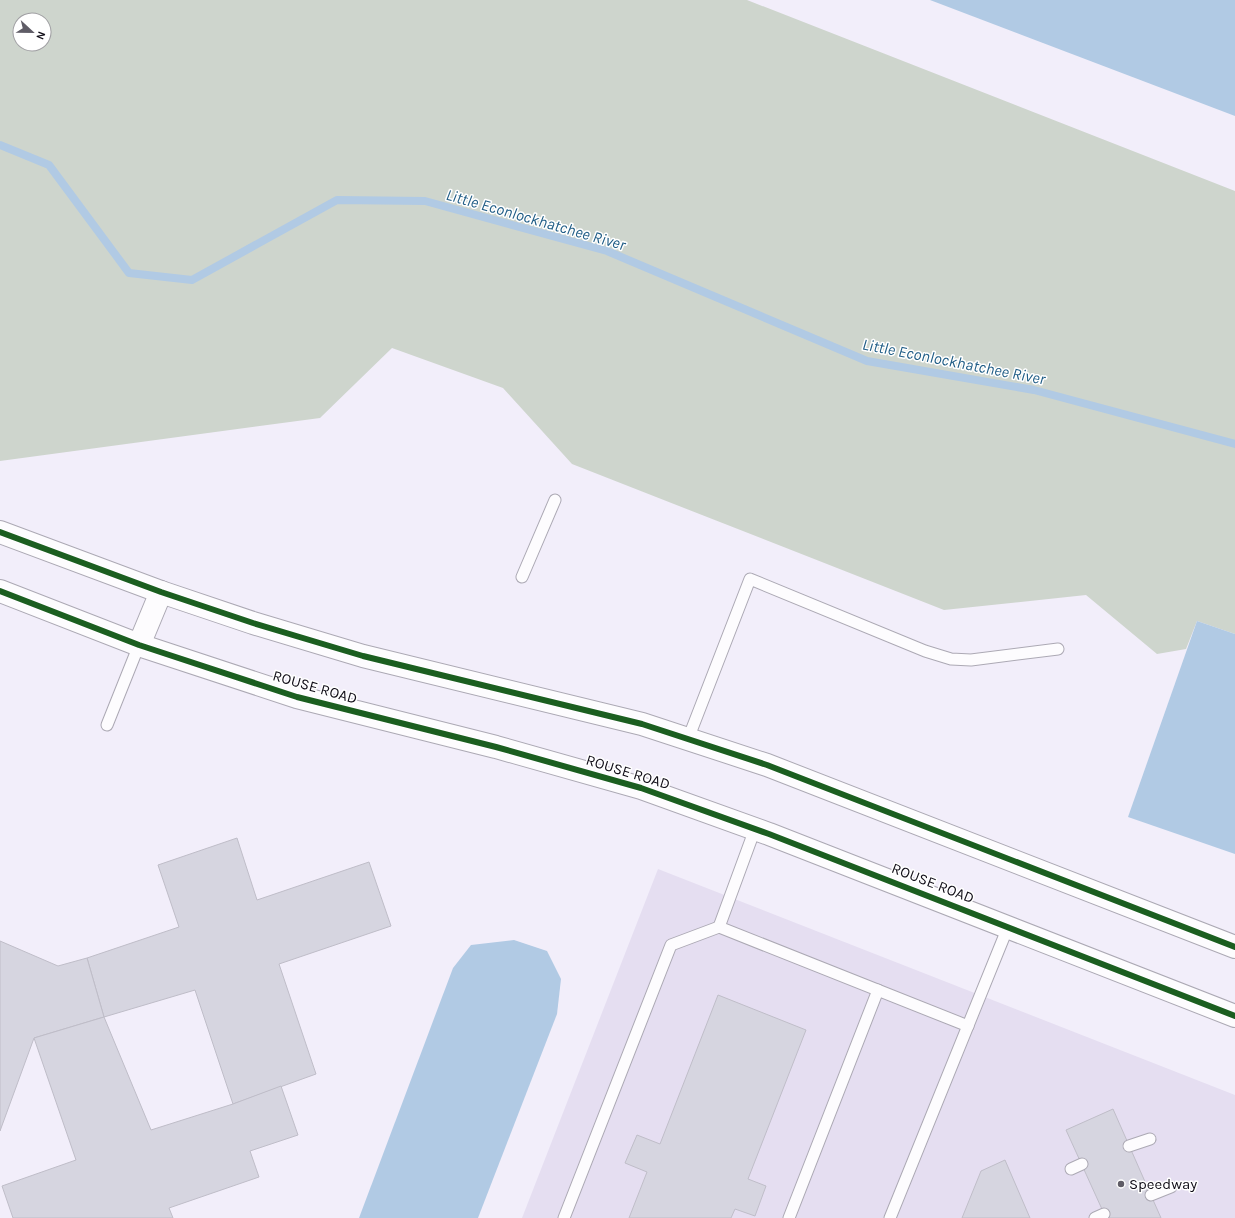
<svg xmlns="http://www.w3.org/2000/svg" width="1235" height="1218" font-family="Karla,sans-serif">
<style>
.built{fill:#e5def1}
.green{fill:#ced5cd;fill-rule:evenodd}
.water{fill:#b1cae4}
.lines{fill:none;stroke-linecap:round;stroke-linejoin:round}
.stream{stroke:#b1cae4;stroke-width:8}
.building{fill:#d6d5e0;stroke:#bfbdc8}
.service-casing{stroke:#aca9b4;stroke-width:13}
.minor-casing{stroke:#aca9b4;stroke-width:24}
.tertiary-casing{stroke:#aca9b4;stroke-width:24}
.service{stroke:#fdfcfe;stroke-width:11}
.minor{stroke:#fdfcfe;stroke-width:22}
.tertiary{stroke:#fdfcfe;stroke-width:22}
.cycleway-casing{stroke:#fff;stroke-width:8}
.cycleway{stroke:#1b5e20;stroke-width:6}
.poi-dot{fill:#5f5c66;stroke:#fff;stroke-width:1.5}
.labels{text-anchor:middle;stroke-width:3;stroke-linejoin:round;paint-order:stroke}
.street-label{font-size:15px;fill:#100d17;stroke:#fff}
.poi-label{font-size:15px;fill:#100d17;stroke:#fff;text-anchor:start}
.water-label{font-size:16px;font-style:italic;fill:#205d86;stroke:#fff}
</style>
<rect width="100%" height="100%" fill="#f2eefa"/>
<path class="built" d="M658,869L1235,1095V1218H522Z"/>
<path class="green" d="M0,0H747L1235,191V634L1197,621L1186,649L1157,654L1086,595L944,610L572,464L503,388L392,348L320,418L0,461ZM20,20H44V44H20Z"/>
<g class="water">
<path d="M930,0H1235V116Z"/>
<path d="M1197,621L1235,634V854L1128,817Z"/>
<path d="M514,940L547,951L561,979L557,1014L478,1218H359L453,968L471,945Z"/>
</g>
<g class="lines">
<path class="stream" d="M0,145L49,165L129,273L192,280L337,200L425,201L607,251L867,361L1034,390L1235,444"/>
</g>
<g class="building">
<path d="M237,838L257,900L369,862L391,926L279,964L316,1074L233,1104L195,990L104,1017L87,958L179,927L158,865Z"/>
<path d="M0,941L58,966L87,958L104,1017L34,1038L0,1131Z"/>
<path d="M718,995L806,1030L748,1179L766,1186L755,1216L735,1209L731,1218H629L647,1172L625,1163L637,1135L660,1144Z"/>
<path d="M104,1017L151,1130L233,1104L281,1086L298,1135L250,1151L259,1177L169,1208L173,1218H13L2,1186L76,1160L34,1038Z"/>
<path d="M1113,1109L1161,1218H1106L1066,1130Z"/>
<path d="M1005,1160L1030,1218H962L981,1171Z"/>
</g>
<g class="lines">
<defs>
<g id="service">
<path d="M522,577L555,500"/>
<path d="M107,725L139,645"/>
<path d="M688,739L750,579L925,651L951,659L971,660L1058,649"/>
<path d="M755,829L719,927L968,1026"/>
<path d="M1129,1146L1150,1139"/>
<path d="M1071,1169L1082,1164"/>
<path d="M1151,1195L1171,1187"/>
<path d="M564,1218L671,945L719,927"/>
<path d="M789,1218L878,990"/>
<path d="M890,1218L1008,927"/>
<path d="M1095,1218L1104,1214"/>
</g>
<path id="minor" d="M139,645L161,592"/>
<g id="tertiary">
<path d="M0,532L161,592L253,623L363,656L642,724L767,765L1235,947"/>
<path d="M0,591L139,645L297,697L496,747L641,788L769,834L1235,1016"/>
</g>
</defs>
<use href="#service" class="service-casing"/>
<use href="#minor" class="minor-casing"/>
<use href="#tertiary" class="tertiary-casing"/>
<use href="#service" class="service"/>
<use href="#minor" class="minor"/>
<use href="#tertiary" class="tertiary"/>
<defs>
<g id="cycleway">
<path d="M0,532L161,592L253,623L363,656L642,724L767,765L1235,947"/>
<path d="M0,591L139,645L297,697L496,747L641,788L769,834L1235,1016"/>
</g>
</defs>
<use href="#cycleway" class="cycleway-casing"/>
<use href="#cycleway" class="cycleway"/>
</g>
<circle class="poi-dot" cx="1121" cy="1184" r="4"/>
<g class="labels">
<g class="street-label">
<text transform="translate(315 687) rotate(16)" y="5">ROUSE ROAD</text>
<text transform="translate(628 772) rotate(17)" y="5">ROUSE ROAD</text>
<text transform="translate(933 883) rotate(21)" y="5">ROUSE ROAD</text>
</g>
<g class="poi-label">
<text x="1129" y="1189">Speedway</text>
</g>
<g class="water-label">
<text transform="translate(536 219) rotate(16)" y="6">Little Econlockhatchee River</text>
<text transform="translate(954 361) rotate(11)" y="6">Little Econlockhatchee River</text>
</g>
</g>
<g transform="translate(32 32) rotate(112)"><circle r="19" fill="#ffffff" stroke="#9f9ea2"/>
<path d="M0-3L7 15L0 10L-7 15Z" fill="#5f5c66"/>
<text y="-6" font-size="11" font-weight="bold" text-anchor="middle" fill="#100d17">N</text>
</g>
</svg>
